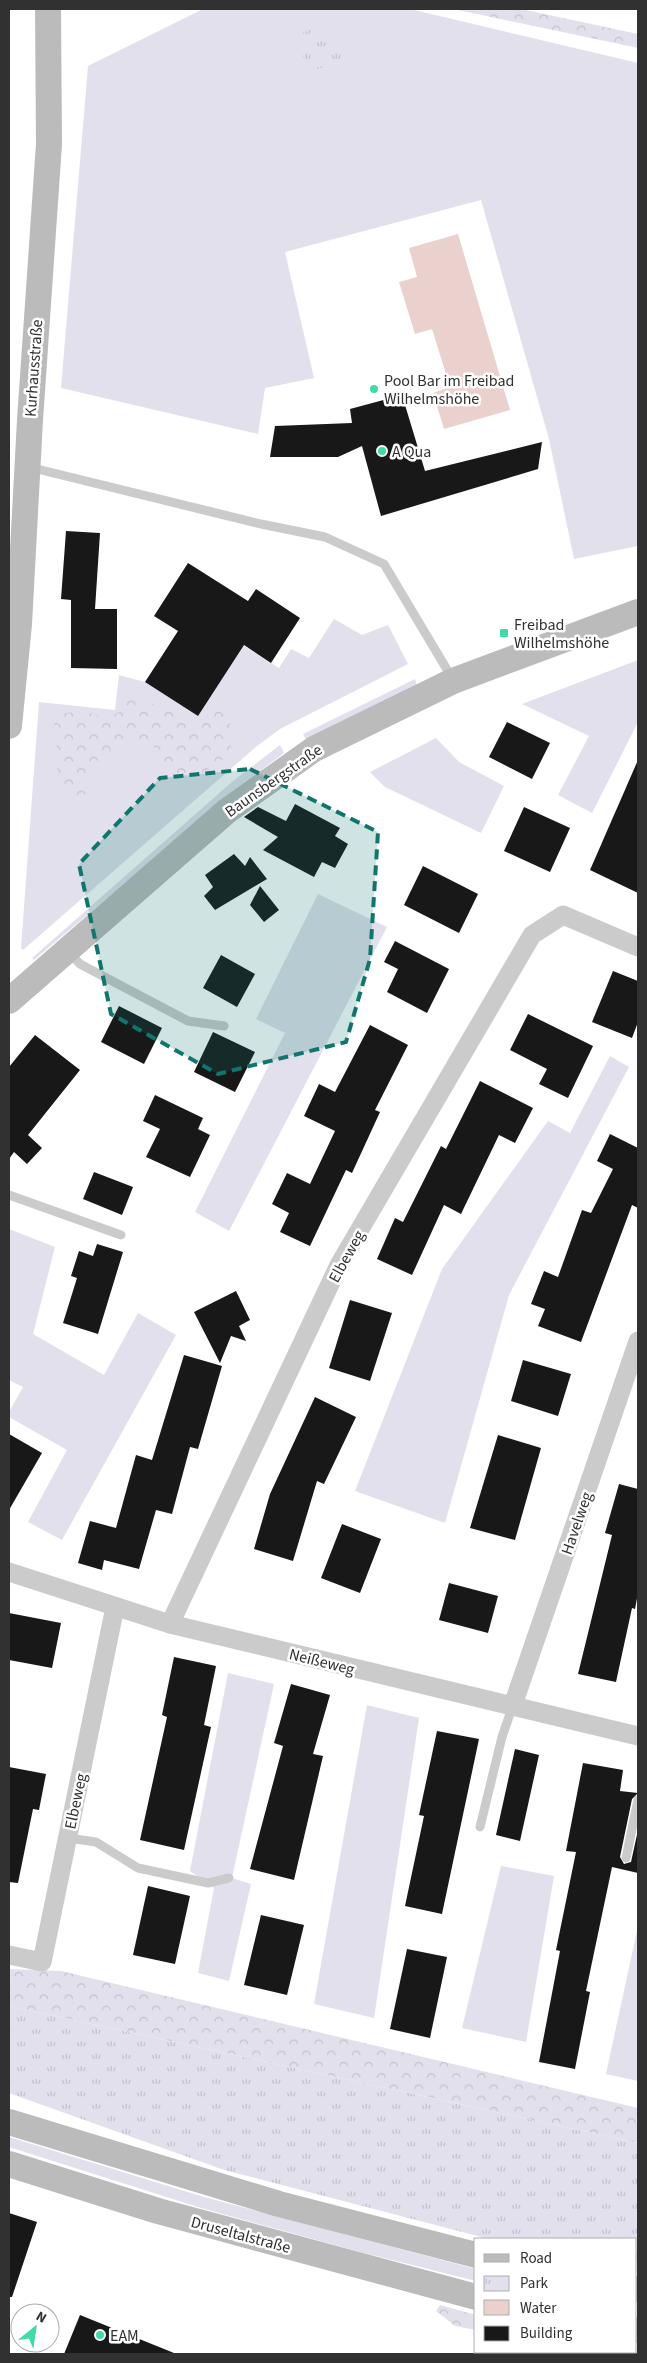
<svg xmlns="http://www.w3.org/2000/svg" width="647" height="2363" font-family="'Source Sans 3',sans-serif">
<style>
.green{fill:#e2e0ed}
.forest{fill:url(#forest-crowns)}
.park{fill:url(#park-tufts)}
.water{fill:#ebd1ce}
.building{fill:#181818}
.lines{fill:none;stroke-linecap:round;stroke-linejoin:round}
.lane{stroke:#cbcbcb;stroke-width:9}
.street{stroke:#cbcbcb;stroke-width:19}
.secondary{stroke:#bbb;stroke-width:26}
.tram{stroke:#868686;stroke-width:1}
.marked{fill:#0f766e;fill-opacity:0.2;stroke:#0f766e;stroke-width:4;stroke-dasharray:10 6;stroke-linejoin:round}
.poi-dot{fill:#3edca5;stroke:#fff;stroke-width:2}
.labels{text-anchor:middle;stroke-width:5;stroke-linejoin:round;paint-order:stroke}
.street-label{font-size:16px;fill:#313131;stroke:#fff}
.poi-label{font-size:16px;fill:#313131;stroke:#fff;text-anchor:start}
</style>
<defs>
<pattern id="forest-crowns" width="20" height="18" patternUnits="userSpaceOnUse" patternTransform="scale(1.25)"><rect width="20" height="18" fill="#e2e0ed"/><path d="M2 6a3 3 0 1 1 6 0M12 15a3 3 0 1 1 6 0" fill="none" stroke="#c2c1cc"/></pattern>
<pattern id="park-tufts" width="24" height="20" patternUnits="userSpaceOnUse" patternTransform="scale(1.25)"><rect width="24" height="20" fill="#e2e0ed"/><path d="M3 7l-1-3M5 7V3M7 7l1-3M15 17l-1-3M17 17v-4M19 17l1-3" fill="none" stroke="#c2c1cc"/></pattern>
</defs>
<rect width="100%" height="100%" fill="#fff"/>
<g class="green">
<path d="M203,9H410L638,63V546L574,559L549,439L481,200L285,252L314,378L265,388L258,434L61,388L88,66Z"/>
<path d="M334,619L362,635L388,625L408,664L280,729L257,746L23,950L21,948L39,702L115,710L119,675L145,682L198,716L219,630L279,668L291,649L309,658Z"/>
<path d="M638,660V722L592,813L558,795L589,736L522,704Z"/>
<path d="M415,679L417,686L306,740L303,734Z"/>
<path d="M436,738L459,762L504,786L481,833L385,787L370,772Z"/>
<path d="M280,745L284,753L236,789L34,960L32,958L233,781Z"/>
<path d="M318,894L387,927L229,1231L195,1212L285,1033L256,1019Z"/>
<path d="M610,1056L629,1067L509,1295L445,1523L355,1491L442,1269L548,1121L570,1133Z"/>
<path d="M9,1229L55,1247L33,1334L104,1375L138,1313L176,1335L62,1540L28,1522L67,1450L9,1417V1412L23,1387L9,1380Z"/>
<path d="M228,1673L274,1684L232,1878L251,1884L229,1981L198,1973L214,1888L190,1871Z"/>
<path d="M367,1705L419,1718L374,2018L314,2004Z"/>
<path d="M501,1866L554,1876L526,2042L462,2028Z"/>
<path d="M638,1926V2081L606,2074Z"/>
<path d="M9,2137L204,2197L476,2269V2281L364,2253L201,2208L9,2147Z"/>
</g>
<g class="forest">
<path d="M453,9H521L638,34V48Z"/>
<path d="M127,688L136,691L147,704C164,704 177,711 191,721L209,710L221,712L235,730C233,737 232,747 228,753C215,771 190,781 169,778L161,767L154,746L125,741L94,763L87,794L65,797L54,784C60,765 60,750 51,732L58,714L84,711L105,718L125,710L124,694Z"/>
<path d="M9,1969L61,1971L638,2108V2143L9,2006Z"/>
<path d="M440,2305L476,2315V2330L455,2326L436,2311Z"/>
<path d="M636,2347L638,2348V2354H585L573,2352H636Z"/>
</g>
<g class="park">
<path d="M325,23L352,58L309,72L296,36Z"/>
<path d="M9,2006L638,2143V2272L636,2271V2239H489L224,2170L9,2093Z"/>
</g>
<path class="water" d="M458,234L510,410L444,429L433,393L450,387L432,329L415,334L399,282L417,277L409,248Z"/>
<g class="building">
<path d="M402,395L425,471L542,442L538,469L381,516L362,446L338,457H270L275,426L352,423L350,409Z"/>
<path d="M66,531L100,533L95,609H117V669L71,668V600L61,599Z"/>
<path d="M188,563L248,601L256,589L300,618L271,663L244,645L198,716L145,682L178,631L154,616Z"/>
<path d="M507,722L550,743L532,779L489,757Z"/>
<path d="M638,760V893L590,870Z"/>
<path d="M295,804L340,828L335,836L348,844L335,868L322,862L314,877L263,850L278,837L244,817L258,807L286,821Z"/>
<path d="M524,807L570,828L550,872L504,851Z"/>
<path d="M234,854L245,866L250,857L267,879L215,910L204,896L213,887L205,875Z"/>
<path d="M423,866L478,894L459,933L404,905Z"/>
<path d="M260,886L279,910L264,922L250,905Z"/>
<path d="M395,941L449,969L427,1013L387,992L398,969L384,962Z"/>
<path d="M221,955L255,974L237,1007L203,988Z"/>
<path d="M613,971L638,981V1022L632,1038L592,1022Z"/>
<path d="M119,1006L162,1028L144,1064L101,1042Z"/>
<path d="M528,1014L593,1046L568,1098L539,1084L547,1069L510,1050Z"/>
<path d="M370,1025L408,1045L375,1110L380,1112L352,1173L346,1170L310,1246L280,1232L289,1213L272,1204L287,1173L310,1184L335,1131L304,1116L319,1084L335,1092Z"/>
<path d="M213,1032L255,1052L235,1092L194,1072Z"/>
<path d="M35,1035L80,1070L28,1135L42,1148L27,1164L14,1152L9,1159V1067Z"/>
<path d="M480,1081L533,1108L515,1143L499,1135L461,1214L444,1205L412,1275L377,1259L395,1218L403,1222L441,1146L446,1149Z"/>
<path d="M155,1095L203,1118L198,1129L210,1135L190,1177L146,1157L160,1129L143,1121Z"/>
<path d="M610,1134L638,1148V1208L632,1205L581,1342L538,1326L545,1309L531,1304L544,1271L558,1277L582,1210L591,1213L613,1169L597,1161Z"/>
<path d="M94,1172L133,1187L122,1215L83,1199Z"/>
<path d="M97,1244L123,1252L98,1334L63,1323L77,1278L71,1276L79,1251L93,1256Z"/>
<path d="M236,1291L250,1320L239,1326L246,1341L231,1336L220,1363L194,1312Z"/>
<path d="M350,1300L392,1313L370,1381L329,1368Z"/>
<path d="M184,1355L222,1366L198,1449L190,1447L172,1514L156,1510L139,1569L104,1560L102,1570L78,1563L90,1521L116,1528L136,1455L152,1460Z"/>
<path d="M523,1360L571,1374L558,1416L511,1401Z"/>
<path d="M315,1397L356,1417L324,1484L317,1481L293,1561L254,1549L270,1494Z"/>
<path d="M9,1434L42,1453L9,1510Z"/>
<path d="M498,1435L541,1448L515,1540L470,1528Z"/>
<path d="M619,1484L638,1489V1593L635,1609L632,1608L616,1682L578,1674L612,1535L605,1533Z"/>
<path d="M342,1524L381,1539L360,1593L321,1578Z"/>
<path d="M449,1583L498,1596L488,1633L439,1620Z"/>
<path d="M9,1613L61,1623L52,1668L9,1660Z"/>
<path d="M174,1657L216,1666L204,1725L211,1727L184,1850L140,1840L167,1717L162,1715Z"/>
<path d="M291,1684L330,1695L313,1754L323,1756L294,1880L250,1869L283,1746L274,1743Z"/>
<path d="M437,1731L479,1739L442,1914L405,1906L424,1816L419,1815Z"/>
<path d="M515,1749L539,1755L520,1841L496,1835Z"/>
<path d="M583,1763L623,1770L620,1791L638,1793L632,1799L620,1857L624,1864L631,1862L638,1830V1873L612,1867L586,1991L590,1992L575,2069L539,2062L560,1951L556,1950L576,1852L566,1851Z"/>
<path d="M9,1767L46,1774L39,1810L33,1809L18,1883L9,1882Z"/>
<path d="M148,1886L190,1896L175,1964L133,1955Z"/>
<path d="M261,1915L304,1925L287,1995L244,1985Z"/>
<path d="M407,1949L447,1957L430,2038L390,2029Z"/>
<path d="M9,2213L37,2222L12,2297H9Z"/>
<path d="M80,2315L174,2353V2354H64Z"/>
</g>
<g class="lines">
<g class="lane">
<path d="M29,467L261,524L325,537L384,564L452,678"/>
<path d="M69,952L80,964L188,1021L224,1026"/>
<path d="M9,1195L121,1235"/>
<path d="M480,1827L502,1737L513,1705"/>
<path d="M68,1838L96,1842L138,1868L208,1883L229,1878"/>
<path d="M626,1858L638,1800"/>
</g>
<g class="street">
<path d="M9,1572L170,1624L638,1736"/>
<path d="M170,1624L339,1265L532,935L563,915L638,947"/>
<path d="M513,1705L638,1341"/>
<path d="M9,1955L42,1962L115,1607"/>
</g>
<g class="secondary">
<path d="M9,726L19,624L30,420L49,144L48,9"/>
<path d="M9,1001L227,811L314,749L453,681L638,612"/>
<path d="M9,2122L279,2204L476,2255"/>
<path d="M9,2164L158,2211L476,2297"/>
<path d="M636,2289H638"/>
<path d="M636,2330H638"/>
</g>
<path class="tram" d="M636,9H638"/>
</g>
<path class="marked" d="M250,769L378,832L370,959L346,1042L218,1074L111,1014L79,864L160,778Z"/>
<g class="poi-dot">
<circle cx="374" cy="389" r="5"/>
<circle cx="382" cy="451" r="5"/>
<rect x="499" y="628" width="10" height="10" rx="2.5"/>
<circle cx="100" cy="2335" r="5"/>
</g>
<g class="labels">
<g class="street-label">
<text transform="translate(33 368) rotate(-86)" y="6">Kurhausstraße</text>
<text transform="translate(273 780) rotate(-35)" y="6">Baunsbergstraße</text>
<text transform="translate(346 1256) rotate(-61)" y="6">Elbeweg</text>
<text transform="translate(576 1523) rotate(-71)" y="6">Havelweg</text>
<text transform="translate(322 1661) rotate(14)" y="6">Neißeweg</text>
<text transform="translate(75 1801) rotate(-78)" y="6">Elbeweg</text>
<text transform="translate(241 2234) rotate(15)" y="6">Druseltalstraße</text>
</g>
<g class="poi-label">
<text x="384" y="386">Pool Bar im Freibad<tspan x="384" dy="18">Wilhelmshöhe</tspan></text>
<text x="392" y="457">A Qua</text>
<text x="514" y="630">Freibad<tspan x="514" dy="18">Wilhelmshöhe</tspan></text>
<text x="110" y="2341">EAM</text>
</g>
</g>
<rect width="647" height="2363" fill="none" stroke="#313131" stroke-width="20"/>
<rect x="474" y="2238" width="162" height="115" fill="#ffffff" stroke="#adadad"/>
<rect x="484" y="2254" width="25" height="8" fill="#bbbbbb" stroke="#adadad"/>
<text x="520" y="2263" font-size="15" fill="#313131">Road</text>
<rect x="484" y="2276" width="25" height="15" fill="url(#park-tufts)" stroke="#adadad"/>
<text x="520" y="2288" font-size="15" fill="#313131">Park</text>
<rect x="484" y="2300" width="25" height="15" fill="#ebd1ce" stroke="#adadad"/>
<text x="520" y="2313" font-size="15" fill="#313131">Water</text>
<rect x="484" y="2326" width="25" height="15" fill="#181818" stroke="#adadad"/>
<text x="520" y="2338" font-size="15" fill="#313131">Building</text>
<g transform="translate(35 2328) rotate(30)"><circle r="24" fill="#ffffff" stroke="#adadad"/>
<path d="M0-4L9 19L0 12L-9 19Z" fill="#3edca5"/>
<text y="-8" font-size="14" font-weight="bold" text-anchor="middle" fill="#313131">N</text>
</g>
</svg>
